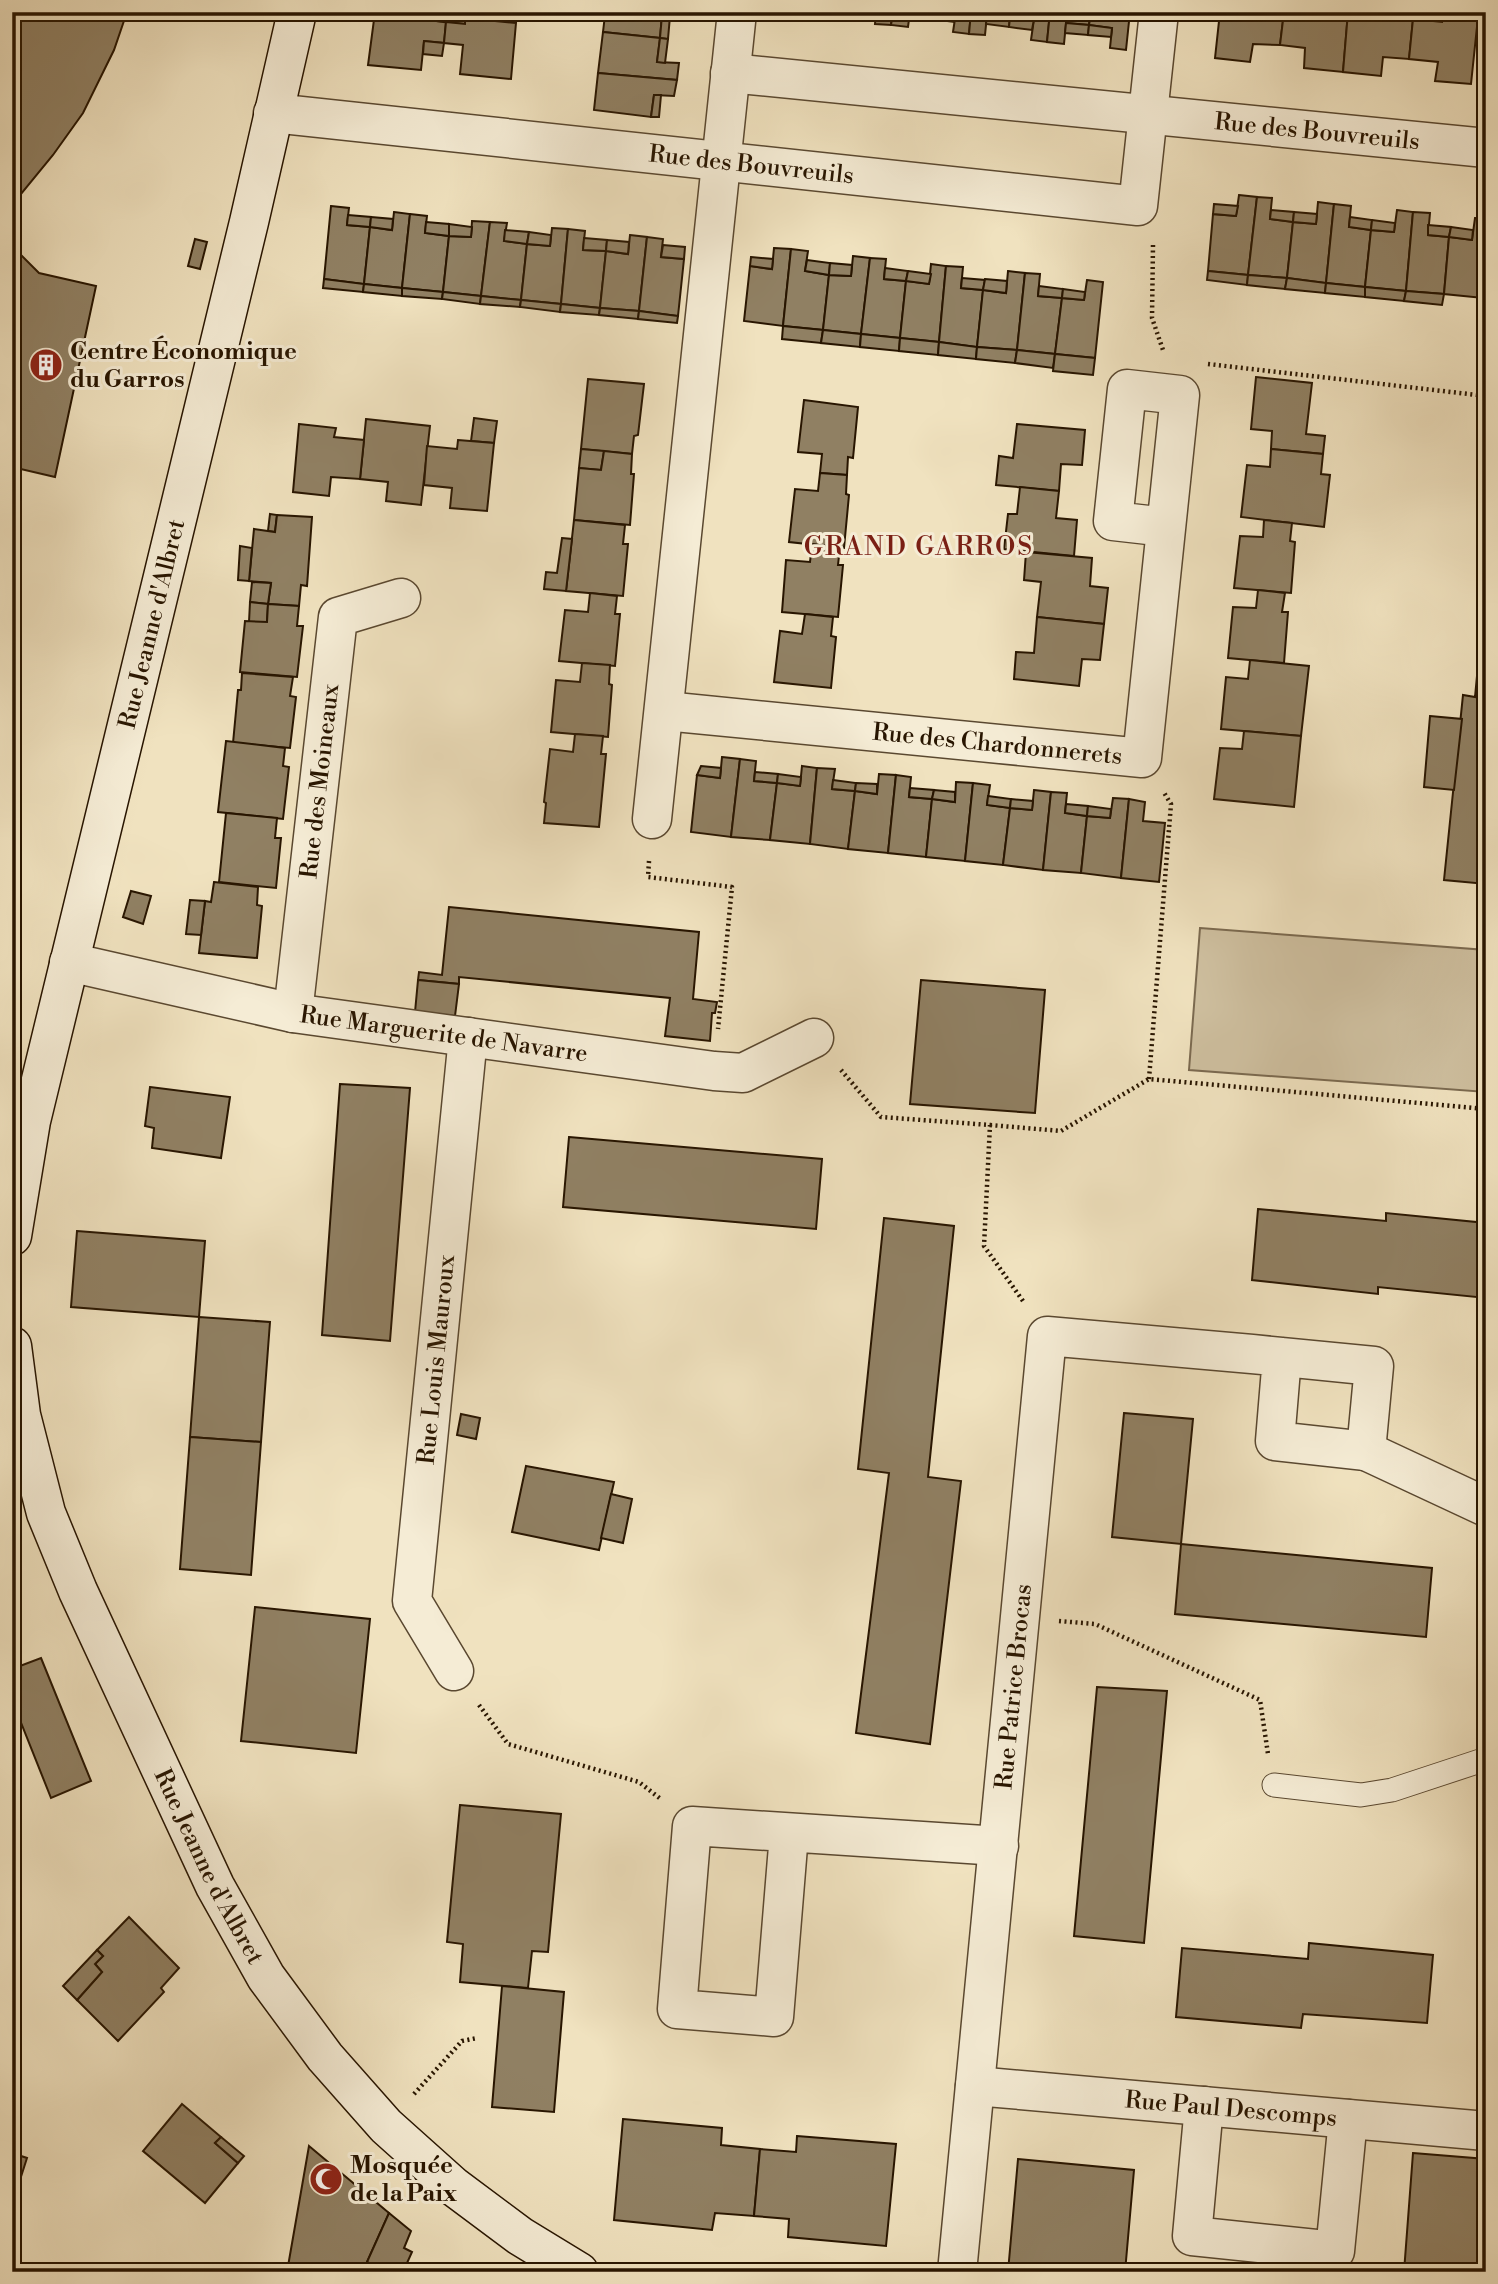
<svg xmlns="http://www.w3.org/2000/svg" width="1498" height="2284" font-family="'Libre Bodoni',serif">
<style>
.green{fill:#cebf9f;stroke:#7b6a50;stroke-width:2}
.building{fill:#908063;stroke:#281500;stroke-width:2}
.lines{fill:none;stroke-linecap:round;stroke-linejoin:round}
.lane-casing{stroke:#5a4830;stroke-width:25}
.street-casing{stroke:#5a4830;stroke-width:41}
.secondary-casing{stroke:#281500;stroke-width:41}
.path{stroke:#281500;stroke-width:4.5;stroke-dasharray:2 3.5;stroke-linecap:butt}
.lane{stroke:#f5ecd5;stroke-width:23}
.street{stroke:#f5ecd5;stroke-width:38}
.secondary{stroke:#f5ecd5;stroke-width:38}
.labels{text-anchor:middle;stroke-width:6;stroke-linejoin:round;paint-order:stroke}
.street-label{font-size:24px;fill:#281500;stroke:#f5ecd5}
.poi-label{font-size:24px;font-weight:bold;fill:#281500;stroke:#f5ecd5;text-anchor:start}
.neighbourhood-label{font-size:26px;letter-spacing:2px;fill:#7a1f14;stroke:#f5ecd5}
</style>
<rect width="100%" height="100%" fill="#f0e2bf"/>
<filter id="stains"><feTurbulence type="fractalNoise" baseFrequency=".00286" numOctaves="4"/><feColorMatrix values="0 0 0 0 .2 0 0 0 0 .09 0 0 0 0 .02 0 0 0 .5 -.17"/></filter>
<radialGradient id="worn" r=".72"><stop offset=".6" stop-color="#630" stop-opacity="0"/><stop offset="1" stop-color="#630" stop-opacity=".3"/></radialGradient>
<path class="green" d="M1200,928L1486,950V1092L1189,1070Z"/>
<g class="building">
<path d="M12,12H127L114,50L83,113L53,155L12,205Z"/>
<path d="M375,12L428,14V20L446,22L444,43L424,41L421,70L368,65Z"/>
<path d="M428,12H445L444,22L428,20Z"/>
<path d="M445,12H466L465,24L444,22Z"/>
<path d="M684,12L683,17L662,15L660,38L603,32L605,15L584,13Z"/>
<path d="M798,12H814L813,18L798,16Z"/>
<path d="M814,12H831L830,19L813,18Z"/>
<path d="M893,12L891,25L875,24L876,12Z"/>
<path d="M893,12H910L908,27L891,25Z"/>
<path d="M910,12H932L931,19L909,17Z"/>
<path d="M932,12H956L954,22L931,19Z"/>
<path d="M956,12H971L969,34L953,32Z"/>
<path d="M971,12H1011L1010,17L987,15L985,35L969,34Z"/>
<path d="M1011,12H1050L1047,42L1031,40L1034,19L1010,17Z"/>
<path d="M1050,12H1091L1089,25L1066,23L1064,44L1047,42Z"/>
<path d="M1091,12H1130L1126,50L1110,48L1112,28L1089,25Z"/>
<path d="M1220,12H1284L1280,45L1253,44L1250,62L1215,58Z"/>
<path d="M1284,12H1348L1343,72L1304,68L1305,48L1280,45Z"/>
<path d="M1348,12H1387L1386,16L1413,19L1409,59L1383,57L1381,76L1343,72Z"/>
<path d="M1442,13L1478,17L1471,84L1435,81L1438,62L1409,59L1413,19L1442,22Z"/>
<path d="M662,15L670,16L668,39L660,38Z"/>
<path d="M987,15L1010,17L1009,27L986,24Z"/>
<path d="M1010,17L1034,19L1032,30L1009,27Z"/>
<path d="M465,18L516,23L511,79L460,74L463,45L444,43L446,22L465,24Z"/>
<path d="M1066,23L1089,25L1088,35L1065,33Z"/>
<path d="M1089,25L1112,28L1111,37L1088,35Z"/>
<path d="M603,32L660,38L657,62L679,63L677,80L598,73Z"/>
<path d="M660,38L668,39L665,63L657,62Z"/>
<path d="M424,41L444,43L442,56L423,54Z"/>
<path d="M598,73L677,80L674,96L654,95L651,117L594,110Z"/>
<path d="M654,95H661L659,117H651Z"/>
<path d="M1239,195L1257,197L1248,275L1208,271L1213,214L1236,216Z"/>
<path d="M1257,197L1272,198L1270,219L1293,222L1287,278L1248,275Z"/>
<path d="M1318,202L1334,204L1326,283L1287,278L1293,222L1316,224Z"/>
<path d="M1214,204L1238,206L1236,216L1213,214Z"/>
<path d="M1334,204L1351,206L1349,227L1371,230L1365,287L1326,283Z"/>
<path d="M331,206L349,208L347,225L370,227L364,284L324,279Z"/>
<path d="M1271,210L1294,212L1293,222L1270,219Z"/>
<path d="M1397,210L1413,212L1406,291L1365,287L1371,230L1394,232Z"/>
<path d="M394,212L410,214L402,288L364,284L370,227L392,230Z"/>
<path d="M1294,212L1317,214L1316,224L1293,222Z"/>
<path d="M1413,212L1430,213L1428,235L1449,237L1444,294L1406,291Z"/>
<path d="M410,214L427,216L425,233L449,236L443,292L402,288Z"/>
<path d="M348,215L371,217L370,227L347,225Z"/>
<path d="M371,217L393,219L392,230L370,227Z"/>
<path d="M1350,217L1372,220L1371,230L1349,227Z"/>
<path d="M1475,218L1486,219V273L1483,298L1444,294L1449,237L1472,240Z"/>
<path d="M1372,220L1395,223L1394,232L1371,230Z"/>
<path d="M472,221L490,222L481,296L443,292L449,236L471,237Z"/>
<path d="M426,222L449,224V236L425,233Z"/>
<path d="M490,222L507,223L504,241L527,244L521,300L481,296Z"/>
<path d="M449,224L472,227L471,237L449,236Z"/>
<path d="M1428,225L1451,227L1449,237L1428,235Z"/>
<path d="M1451,227L1473,230L1472,240L1449,237Z"/>
<path d="M552,228L568,229L561,304L521,300L527,244L550,246Z"/>
<path d="M568,229L585,231L583,250L606,251L600,308L561,304Z"/>
<path d="M505,230L529,232L527,244L504,241Z"/>
<path d="M529,232L551,235L550,246L527,244Z"/>
<path d="M630,235L647,237L639,311L600,308L606,251L628,254Z"/>
<path d="M647,237L663,239L661,257L684,259L678,316L639,311Z"/>
<path d="M584,238L607,240L606,251L583,250Z"/>
<path d="M195,239L207,242L200,269L188,266Z"/>
<path d="M607,240L629,242L628,254L606,251Z"/>
<path d="M663,245L685,247L684,259L661,257Z"/>
<path d="M12,246L39,273L96,286L55,477L12,467Z"/>
<path d="M774,248L791,249L783,326L744,321L750,266L772,269Z"/>
<path d="M791,249L808,251L805,271L829,275L823,330L783,326Z"/>
<path d="M853,256L870,258L861,334L823,330L829,275L851,276Z"/>
<path d="M751,257L773,259L772,269L750,266Z"/>
<path d="M870,258L886,259L884,279L906,281L900,338L861,334Z"/>
<path d="M807,260L830,263L829,275L805,271Z"/>
<path d="M830,263L852,265L851,276L829,275Z"/>
<path d="M931,264L946,266L939,342L900,338L906,281L929,284Z"/>
<path d="M946,266L963,267L961,288L983,290L977,347L939,342Z"/>
<path d="M885,268L908,271L906,281L884,279Z"/>
<path d="M908,271L931,274L929,284L906,281Z"/>
<path d="M1008,271L1025,273L1017,350L977,347L983,290L1006,293Z"/>
<path d="M1208,271L1248,275L1247,285L1207,280Z"/>
<path d="M1025,273L1040,274L1038,296L1062,298L1055,354L1017,350Z"/>
<path d="M1248,275L1287,278L1285,289L1247,285Z"/>
<path d="M962,278L985,280L983,290L961,288Z"/>
<path d="M1287,278L1326,283L1325,293L1285,289Z"/>
<path d="M324,279L364,284L363,292L323,288Z"/>
<path d="M985,279L1007,281L1006,293L983,290Z"/>
<path d="M1087,280L1103,282L1095,358L1055,354L1062,298L1084,300Z"/>
<path d="M1326,283L1365,287V297L1325,293Z"/>
<path d="M364,284L402,288V296L363,292Z"/>
<path d="M1039,286L1063,289L1062,298L1038,296Z"/>
<path d="M1365,287L1406,291L1404,301L1365,297Z"/>
<path d="M402,288L443,292L442,299L402,296Z"/>
<path d="M1063,289L1085,292L1084,300L1062,298Z"/>
<path d="M1406,291L1444,294L1442,305L1404,301Z"/>
<path d="M443,292L481,296L480,304L442,299Z"/>
<path d="M481,296L521,300L520,307L480,304Z"/>
<path d="M521,300L561,304L560,312L520,307Z"/>
<path d="M561,304L600,308L599,315L560,312Z"/>
<path d="M600,308L639,311L638,319L599,315Z"/>
<path d="M639,311L678,316L677,323L638,319Z"/>
<path d="M783,326L823,330L821,343L782,339Z"/>
<path d="M823,330L861,334L860,347L821,343Z"/>
<path d="M861,334L900,338L899,351L860,347Z"/>
<path d="M900,338L939,342L938,355L899,351Z"/>
<path d="M939,342L977,347L976,359L938,355Z"/>
<path d="M977,347L1017,350L1015,363L976,359Z"/>
<path d="M1017,350L1055,354L1053,368L1015,363Z"/>
<path d="M1055,354L1095,358L1093,375L1053,371Z"/>
<path d="M1256,377L1312,383L1306,434L1325,436L1323,454L1271,449L1272,431L1251,429Z"/>
<path d="M588,379L644,384L638,435L634,436L632,454L581,449Z"/>
<path d="M804,400L858,407L853,458L848,457L847,475L820,473L822,454L798,452Z"/>
<path d="M474,418L497,421L494,443L471,441Z"/>
<path d="M366,419L430,426L421,505L386,501L388,482L360,479Z"/>
<path d="M299,424L336,428L334,437L364,440L360,479L331,477L329,496L293,492Z"/>
<path d="M1017,424L1085,430L1082,465L1061,464L1059,491L996,485L999,456L1013,458Z"/>
<path d="M458,440L494,443L487,511L450,508L452,488L424,485L427,446L457,449Z"/>
<path d="M581,449L604,451L601,470L579,468Z"/>
<path d="M1271,449L1323,454L1321,474L1330,475L1324,527L1241,517L1247,465L1270,467Z"/>
<path d="M604,451L632,454L631,474H634L630,525L574,520L579,468L601,470Z"/>
<path d="M820,473L847,475L846,494L849,495L844,548L789,542L795,489L818,491Z"/>
<path d="M1020,487L1059,491L1056,518L1077,520L1074,556L1004,549L1008,514H1017Z"/>
<path d="M270,514L277,515L275,532L268,531Z"/>
<path d="M277,515L312,517L307,586L301,585L299,606L268,604L271,583L249,581L254,529L275,532Z"/>
<path d="M574,520L625,525L623,544H628L623,596L566,591Z"/>
<path d="M1264,520L1292,523L1290,541L1295,542L1291,593L1234,588L1240,536L1263,537Z"/>
<path d="M562,538L572,539L566,591L544,589L546,572L557,573Z"/>
<path d="M812,544L840,547L838,565H843L838,617L782,612L786,560L810,562Z"/>
<path d="M240,546L252,548L249,581L238,580Z"/>
<path d="M1026,552L1092,558L1090,586L1108,588L1104,624L1037,617L1041,582L1024,580Z"/>
<path d="M252,582L271,583L268,604L250,602Z"/>
<path d="M1258,590L1285,593L1282,612H1288L1284,663L1228,658L1233,607L1256,608Z"/>
<path d="M590,593L617,596L615,614H620L615,666L559,661L565,610L588,612Z"/>
<path d="M250,602L268,604L267,622H249Z"/>
<path d="M268,604L299,606L297,626H303L297,677L240,672L245,621L267,622Z"/>
<path d="M805,614L833,617L831,636L836,637L831,688L774,682L780,631L802,634Z"/>
<path d="M1037,617L1104,624L1100,660L1082,659L1079,686L1014,679L1016,652L1034,653Z"/>
<path d="M1481,634H1486V884L1444,880L1463,695L1475,697Z"/>
<path d="M1250,660L1309,666L1301,736L1221,729L1226,677L1248,679Z"/>
<path d="M582,663L610,665L609,684L612,685L608,737L551,732L556,680L580,682Z"/>
<path d="M242,673L293,677L290,696L296,697L290,748L233,743L238,690H241Z"/>
<path d="M1430,716L1462,719L1454,790L1424,787Z"/>
<path d="M1244,731L1301,736L1294,807L1214,799L1220,748L1242,749Z"/>
<path d="M575,734L603,736L601,754H606L599,827L544,823L546,803L544,802L550,749L573,752Z"/>
<path d="M226,741L285,748L283,766L289,767L283,819L218,812Z"/>
<path d="M722,757L740,759L731,837L691,832L697,775L720,778Z"/>
<path d="M740,759L756,761L754,781L777,783L770,840L731,837Z"/>
<path d="M701,766L721,768L720,778L697,775Z"/>
<path d="M802,766L817,768L810,844L770,840L777,783L800,786Z"/>
<path d="M817,768L835,769L832,789L855,791L848,849L810,844Z"/>
<path d="M755,772L778,774L777,783L754,781Z"/>
<path d="M778,774L801,777L800,786L777,783Z"/>
<path d="M879,774L896,775L888,853L848,849L855,791L877,794Z"/>
<path d="M896,775L911,777L909,797L932,799L926,857L888,853Z"/>
<path d="M833,780L856,783L855,791L832,789Z"/>
<path d="M956,782L973,783L965,861L926,857L932,799L955,802Z"/>
<path d="M856,783L877,784V794L855,791Z"/>
<path d="M973,783L990,785L987,805L1010,808L1003,865L965,861Z"/>
<path d="M910,788L934,790L932,799L909,797Z"/>
<path d="M934,790L955,792V802L932,799Z"/>
<path d="M1034,790L1051,792L1043,870L1003,865L1010,808L1032,810Z"/>
<path d="M1051,792L1067,793L1065,813L1087,816L1081,873L1043,870Z"/>
<path d="M988,796L1011,799L1010,808L987,805Z"/>
<path d="M1113,798L1129,799L1121,878L1081,873L1087,816L1110,818Z"/>
<path d="M1011,799L1033,801L1032,810L1010,808Z"/>
<path d="M1129,799L1145,802L1143,821L1165,823L1159,882L1121,878Z"/>
<path d="M1066,804L1088,806L1087,816L1065,813Z"/>
<path d="M1088,806L1111,809L1110,818L1087,816Z"/>
<path d="M226,813L277,818L275,838H281L276,888L219,882Z"/>
<path d="M214,882L258,887L257,905L262,906L257,958L199,953L205,901L211,902Z"/>
<path d="M131,891L151,896L143,924L123,917Z"/>
<path d="M190,900L205,901L201,935L186,934Z"/>
<path d="M449,907L699,932L693,999L717,1002L715,1013H712L710,1041L665,1036L670,998L459,977V984L418,980L419,972L442,975Z"/>
<path d="M418,980L459,984L455,1016L415,1012Z"/>
<path d="M921,980L1045,990L1035,1113L910,1104Z"/>
<path d="M340,1084L410,1088L390,1341L322,1335Z"/>
<path d="M150,1087L230,1097L221,1158L152,1148L154,1128L145,1126Z"/>
<path d="M569,1137L822,1159L816,1229L563,1207Z"/>
<path d="M1258,1209L1386,1221V1213L1486,1223V1298L1378,1287V1294L1252,1280Z"/>
<path d="M884,1218L954,1226L928,1477L961,1481L930,1744L856,1733L889,1473L858,1469Z"/>
<path d="M77,1231L205,1241L199,1317L71,1307Z"/>
<path d="M199,1317L270,1322L261,1442L190,1437Z"/>
<path d="M1124,1413L1193,1419L1181,1544L1112,1537Z"/>
<path d="M461,1414L480,1418L476,1439L457,1435Z"/>
<path d="M190,1437L261,1442L251,1575L180,1569Z"/>
<path d="M526,1466L614,1482L599,1550L512,1532Z"/>
<path d="M611,1494L632,1499L623,1543L601,1538Z"/>
<path d="M1181,1544L1432,1568L1426,1637L1175,1614Z"/>
<path d="M255,1607L370,1619L356,1753L241,1741Z"/>
<path d="M41,1658L91,1781L51,1798L12,1700V1669Z"/>
<path d="M1097,1687L1167,1691L1144,1943L1074,1936Z"/>
<path d="M460,1805L561,1814L548,1952L532,1951L528,1988L460,1982L463,1944L447,1942Z"/>
<path d="M129,1917L179,1968L161,1988L164,1992L118,2041L77,2000L102,1972L95,1964L103,1956L97,1950Z"/>
<path d="M1309,1943L1433,1955L1427,2023L1303,2014L1301,2028L1176,2017L1182,1948L1308,1959Z"/>
<path d="M97,1950L103,1956L95,1964L102,1972L77,2000L63,1986Z"/>
<path d="M502,1986L564,1992L554,2112L492,2107Z"/>
<path d="M182,2104L221,2137L215,2143L238,2163L205,2203L143,2151Z"/>
<path d="M623,2119L722,2128L721,2145L760,2149L754,2216L715,2213L712,2230L614,2220Z"/>
<path d="M797,2136L896,2144L886,2246L788,2237L789,2219L754,2216L760,2149L796,2152Z"/>
<path d="M221,2137L244,2156L238,2163L215,2143Z"/>
<path d="M309,2146L389,2213L367,2262L387,2272H287Z"/>
<path d="M12,2153L27,2158L12,2205Z"/>
<path d="M1413,2153L1486,2159V2205L1480,2272H1404Z"/>
<path d="M1018,2159L1134,2170L1125,2272H1008Z"/>
<path d="M389,2213L411,2231L404,2248L412,2252L403,2272H387L367,2262Z"/>
</g>
<g class="lines">
<defs>
<path id="lane" d="M1274,1785L1361,1795L1392,1790L1486,1759"/>
<g id="street">
<path id="s1" d="M730,73L1486,148"/>
<path id="s2" d="M273,113L1138,206L1159,12"/>
<path id="s3" d="M665,711L1142,758L1180,395L1127,389L1113,521L1166,527"/>
<path d="M652,819L737,12"/>
<path id="s4" d="M69,962L293,1013L714,1071L743,1073L814,1038"/>
<path id="s5" d="M293,1013L338,617L401,598"/>
<path d="M1366,1451L1486,1507"/>
<path id="s6" d="M454,1671L412,1601L468,1037"/>
<path d="M789,1834L774,2017L677,2009L692,1826L999,1846"/>
<path id="s7" d="M975,2086L1486,2131"/>
<path d="M1204,2106L1192,2236L1335,2251L1348,2119"/>
<path id="s8" d="M957,2272L1047,1336L1252,1354L1374,1366L1366,1451L1275,1441L1282,1357"/>
</g>
<g id="secondary">
<path id="s9" d="M12,1236L31,1121L249,222L297,12"/>
<path id="s10" d="M12,1346L21,1415L46,1513L78,1591L215,1886L266,1977L325,2057L386,2126L453,2186L520,2236L579,2272"/>
</g>
</defs>
<use href="#lane" class="lane-casing"/>
<use href="#street" class="street-casing"/>
<use href="#secondary" class="secondary-casing"/>
<g class="path">
<path d="M1153,245L1152,318L1163,350"/>
<path d="M1208,364L1486,396"/>
<path d="M649,861L648,877L732,887L718,1029"/>
<path d="M841,1070L881,1117L990,1125L984,1246L1023,1301"/>
<path d="M1149,1079L1171,804L1163,791"/>
<path d="M990,1125L1061,1131L1149,1079L1486,1109"/>
<path d="M1059,1621L1095,1624L1260,1700L1268,1754"/>
<path d="M479,1705L508,1744L639,1782L662,1800"/>
<path d="M414,2094L462,2041L477,2038"/>
</g>
<use href="#lane" class="lane"/>
<use href="#street" class="street"/>
<use href="#secondary" class="secondary"/>
</g>
<defs>
<symbol id="building-disc" viewBox="-11 -11 22 22"><circle r="9.5" fill="#8f2418" stroke="#f5ecd5"/><path d="M-4-6H4V6H1V3H-1V6H-4ZM-2.5-4.3h1.7v1.8h-1.7ZM.8-4.3h1.7v1.8H.8ZM-2.5-1h1.7V.8h-1.7ZM.8-1h1.7V.8H.8Z" fill="#fff"/></symbol>
<symbol id="mosque-disc" viewBox="-11 -11 22 22"><circle r="9.5" fill="#8f2418" stroke="#f5ecd5"/><path d="M3.5-4.9A6 6 0 1 0 3.5 4.9A5 5 0 1 1 3.5-4.9Z" fill="#fff"/></symbol>
</defs>
<g fill-rule="evenodd">
<use href="#building-disc" x="27" y="346" width="38" height="38"/>
<use href="#mosque-disc" x="307" y="2160" width="38" height="38"/>
</g>
<g class="labels">
<g class="street-label">
<text dy="8" stroke="none"><textPath href="#s1" startOffset="590">Rue des Bouvreuils</textPath></text>
<text dy="8" stroke="none"><textPath href="#s2" startOffset="481">Rue des Bouvreuils</textPath></text>
<text dy="8" stroke="none"><textPath href="#s9" startOffset="628">Rue Jeanne d'Albret</textPath></text>
<text dy="8" stroke="none"><textPath href="#s3" startOffset="334">Rue des Chardonnerets</textPath></text>
<text dy="8" stroke="none"><textPath href="#s5" startOffset="233">Rue des Moineaux</textPath></text>
<text dy="8" stroke="none"><textPath href="#s4" startOffset="382">Rue Marguerite de Navarre</textPath></text>
<text dy="8" stroke="none"><textPath href="#s6" startOffset="324">Rue Louis Mauroux</textPath></text>
<text dy="8" stroke="none"><textPath href="#s8" startOffset="588">Rue Patrice Brocas</textPath></text>
<text dy="8" stroke="none"><textPath href="#s10" startOffset="560">Rue Jeanne d'Albret</textPath></text>
<text dy="8" stroke="none"><textPath href="#s7" startOffset="257">Rue Paul Descomps</textPath></text>
</g>
<g class="poi-label">
<text x="70" y="359">Centre Économique<tspan x="70" dy="28">du Garros</tspan></text>
<text x="350" y="2173">Mosquée<tspan x="350" dy="28">de la Paix</tspan></text>
</g>
<g class="neighbourhood-label">
<text x="919" y="555">GRAND GARROS</text>
</g>
</g>
<rect width="1498" height="2284" fill="none" stroke="#f0e2bf" stroke-width="42"/>
<rect x="14" y="14" width="1470" height="2256" fill="none" stroke="#281500" stroke-width="3.5"/>
<rect x="21" y="21" width="1456" height="2242" fill="none" stroke="#281500" stroke-width="2"/>
<rect width="100%" height="100%" filter="url(#stains)"/>
<rect width="100%" height="100%" fill="url(#worn)"/>
</svg>
